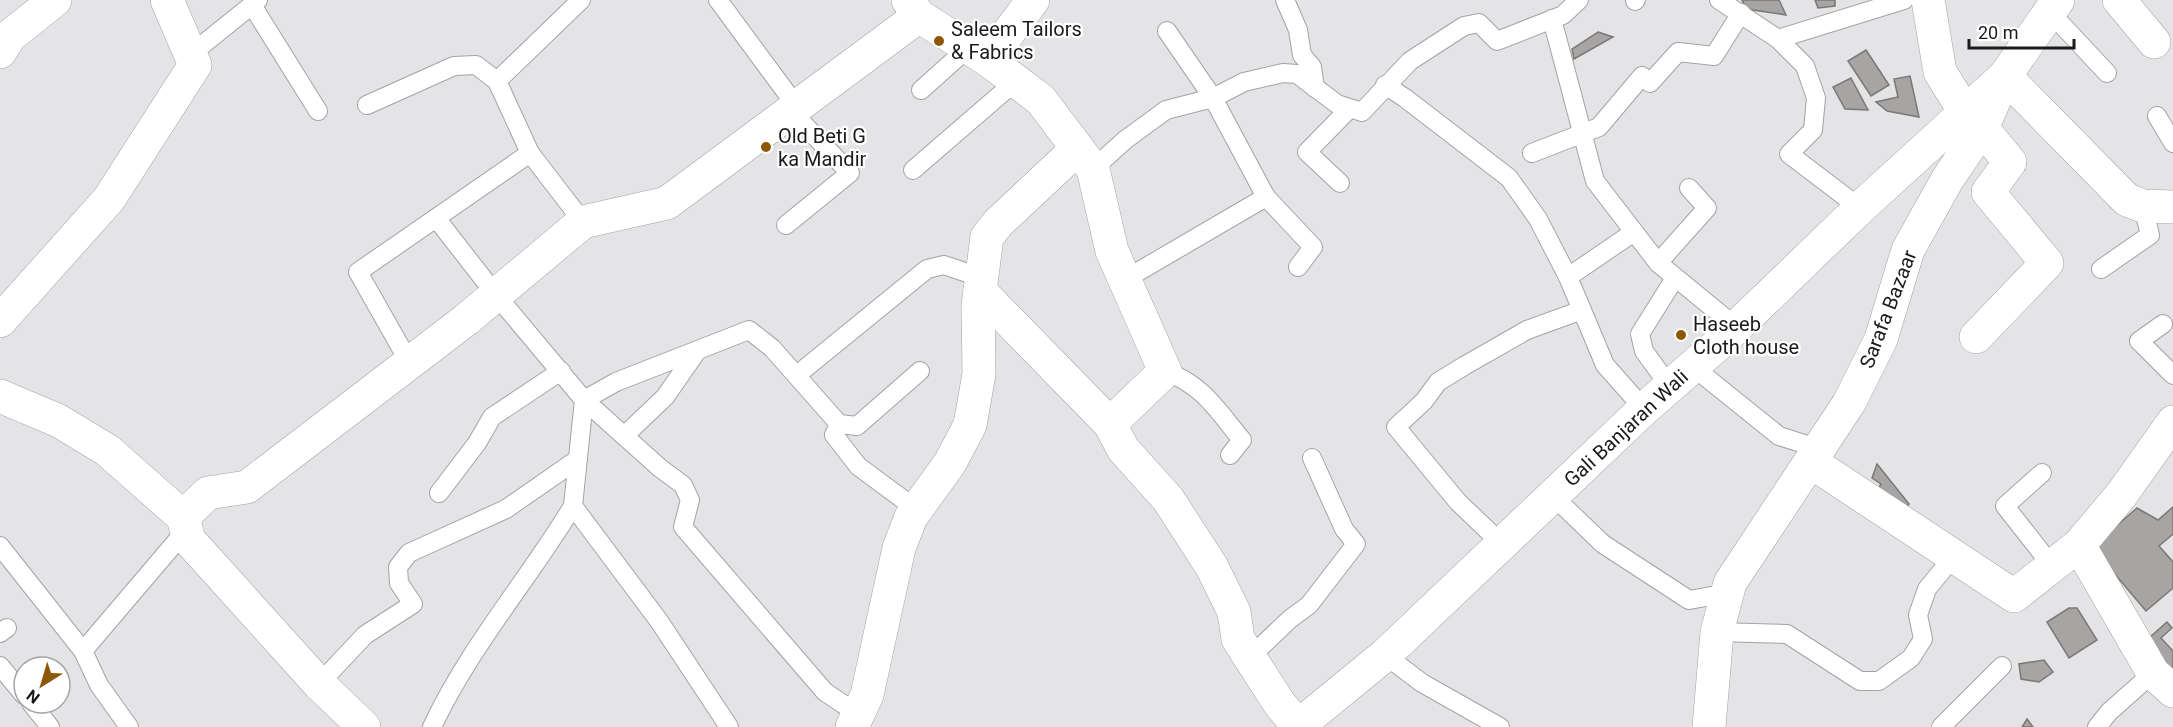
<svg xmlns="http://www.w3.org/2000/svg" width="2173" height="727" font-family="Roboto,sans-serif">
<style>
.building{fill:#a7a5a3;stroke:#7a7876;stroke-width:1.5}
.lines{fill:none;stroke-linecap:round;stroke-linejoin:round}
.lane-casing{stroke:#a3a3a6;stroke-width:20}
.street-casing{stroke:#a3a3a6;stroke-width:34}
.lane{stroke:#fff;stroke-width:18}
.street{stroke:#fff;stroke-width:33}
.poi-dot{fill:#8d5708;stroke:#fff;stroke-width:2}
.labels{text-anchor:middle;stroke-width:4.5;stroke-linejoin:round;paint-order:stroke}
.poi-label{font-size:20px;fill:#1b1b1c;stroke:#fff;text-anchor:start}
.street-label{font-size:20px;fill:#1b1b1c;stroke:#fff}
</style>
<rect width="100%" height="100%" fill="#e4e4e7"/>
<g class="building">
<path d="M1742,0H1779L1786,15L1746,9Z"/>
<path d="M1815,0H1835V6L1818,8Z"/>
<path d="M1598,32L1613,37L1574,59L1572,49Z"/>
<path d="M1866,50L1889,85L1871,96L1848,61Z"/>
<path d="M1910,76L1919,117L1887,111L1876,102L1898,97L1894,79Z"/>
<path d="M1851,78L1868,110L1845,109L1833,87Z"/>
<path d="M1877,464L1909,504L1903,512L1876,492L1881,484L1872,478Z"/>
<path d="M2173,507V534L2159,546L2173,562V588L2146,611L2092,547L2137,508L2158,520Z"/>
<path d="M2069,608H2077L2097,640L2069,658L2047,622Z"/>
<path d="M2167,622L2172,628L2161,638L2173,651V672L2162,682L2149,638Z"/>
<path d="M2044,660L2053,672L2039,682L2021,679L2019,664Z"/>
<path d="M2027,719L2033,727H2022Z"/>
</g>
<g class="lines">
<defs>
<g id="lane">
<path d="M718,0L797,107"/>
<path d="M1285,0L1298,30L1302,55L1312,67L1315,88"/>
<path d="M1719,0L1778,39L1805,66L1816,98L1813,130L1789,154L1860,208"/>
<path d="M1635,1L1636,0"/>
<path d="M252,5L318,111"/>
<path d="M2048,10L2107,73"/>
<path d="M1552,19L1595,181L1658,263L1736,327"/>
<path d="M1167,31L1213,98L1266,197"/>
<path d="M1778,39L1904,0"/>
<path d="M191,54L258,0"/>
<path d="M497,81L581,0"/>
<path d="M1385,85L1405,98L1509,178L1538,219L1568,277L1605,365L1644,409"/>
<path d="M921,90L968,48"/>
<path d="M367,105L454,66L476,65L497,81L530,153L583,222"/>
<path d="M2157,116L2173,143"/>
<path d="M1532,153L1599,127L1642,76L1650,83L1678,52L1714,56L1741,13"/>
<path d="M1093,169L1125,140L1166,110L1213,98L1244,82L1283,73L1297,74L1337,104L1362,112L1410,61L1464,26L1479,23L1497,41L1563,15L1579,0"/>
<path d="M913,170L1016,81"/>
<path d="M1340,183L1307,152L1349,109"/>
<path d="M436,218L496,295L584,400L573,506L659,621L729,727"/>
<path d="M786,225L850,173L791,111"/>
<path d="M1658,263L1707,208L1689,188"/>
<path d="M2101,269L2150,235L2143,206"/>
<path d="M1568,277L1634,232"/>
<path d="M1124,280L1266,197L1313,247L1298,267"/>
<path d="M2163,324L2139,341L2173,375"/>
<path d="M409,362L358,272L530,153"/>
<path d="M1692,366L1779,436L1820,449"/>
<path d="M1165,371C1203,385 1217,410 1242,440L1230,455"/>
<path d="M797,375L927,269L944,265L982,278"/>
<path d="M1670,387L1644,351L1640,334L1675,278"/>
<path d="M839,424L857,426L920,371"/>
<path d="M624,436L665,397L697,351"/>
<path d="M2042,473L2005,506L2052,566"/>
<path d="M439,493L477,443L492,417L561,371"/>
<path d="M1553,496L1603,544L1689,600L1728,593"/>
<path d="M1502,544L1458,502L1396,427L1424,401L1438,382L1464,366L1527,330L1582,310"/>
<path d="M0,546L83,651L99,685L129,727"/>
<path d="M1717,632L1787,634L1860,681H1879L1911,658L1923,639L1918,615L1927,589L1954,556"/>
<path d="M0,633L7,628"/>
<path d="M83,651L186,530"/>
<path d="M1385,655L1422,683L1500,727"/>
<path d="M1250,657L1290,619L1309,605L1356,544L1344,529L1312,458"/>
<path d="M0,666L24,695"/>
<path d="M319,684L365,635L413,604L399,583L398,567L409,553L506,509L578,459"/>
<path d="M31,703L50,727"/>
<path d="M858,714L825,692L683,527L690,500L683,485L660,468L584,400L616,382L749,330L772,348L839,424L834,435L858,466L916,509"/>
<path d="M432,727C469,648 528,580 573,506"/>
<path d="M1941,727L2002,666"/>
<path d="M2097,727L2109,712L2153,673"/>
</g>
<g id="street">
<path d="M908,0L919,16L988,60L1041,100L1093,169L1112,251L1165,371L1110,424L1123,449L1168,499L1212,567L1234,612L1238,639L1279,703L1298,726"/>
<path d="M1928,0L1940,72L1965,112"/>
<path d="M2119,0L2154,42"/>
<path d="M0,52L10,36L55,0"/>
<path d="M988,60L1033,0"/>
<path d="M980,291L1110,424"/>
<path d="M0,321L109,199L195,65L167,0"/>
<path d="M1976,337L2047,263L1988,192L2010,162L1982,128"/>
<path d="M0,396L59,421L107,450L183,517L189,540L319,684L364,727"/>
<path d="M1811,462L2014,596L2079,545L2122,494L2173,422"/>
<path d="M183,517L208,493L247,487L467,319L583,222L667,203L919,16"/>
<path d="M2079,545L2153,673L2173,691"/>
<path d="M852,727L867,695L899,548L911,517L950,463L970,425L979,374L978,306L987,237L998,223L1077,149"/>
<path d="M1297,727L1385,655L1644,409L1724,339L1860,208L2005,76L2127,200L2143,206L2173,207"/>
<path d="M1709,727L1717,632L1730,583L1849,403L1881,339L1908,250L1947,180L1982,128L2005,76L2058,0"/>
</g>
</defs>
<use href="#lane" class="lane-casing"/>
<use href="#street" class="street-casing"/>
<use href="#lane" class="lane"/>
<use href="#street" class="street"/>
</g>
<g class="poi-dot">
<circle cx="939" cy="41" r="6"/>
<circle cx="766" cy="147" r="6"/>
<circle cx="1681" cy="335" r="6"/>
</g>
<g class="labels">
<g class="poi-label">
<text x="951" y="36">Saleem Tailors<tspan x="951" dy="23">&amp; Fabrics</tspan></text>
<text x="778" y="143">Old Beti G<tspan x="778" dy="23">ka Mandir</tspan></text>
<text x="1693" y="331">Haseeb<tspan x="1693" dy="23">Cloth house</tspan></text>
</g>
<g class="street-label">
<text transform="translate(1888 309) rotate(-69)" y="7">Sarafa Bazaar</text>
<text transform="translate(1626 428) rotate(-43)" y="7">Gali Banjaran Wali</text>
</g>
</g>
<g transform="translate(42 685) rotate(217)"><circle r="28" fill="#ffffff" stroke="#a4a4a4" stroke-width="1.5"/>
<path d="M0-4.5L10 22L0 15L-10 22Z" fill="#8d5708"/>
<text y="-9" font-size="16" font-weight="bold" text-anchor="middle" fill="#1b1b1c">N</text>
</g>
<path d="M1969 39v9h105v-9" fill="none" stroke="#1b1b1c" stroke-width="3"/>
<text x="1978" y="39" font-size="18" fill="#1b1b1c" stroke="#ffffff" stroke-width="4.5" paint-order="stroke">20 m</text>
</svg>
